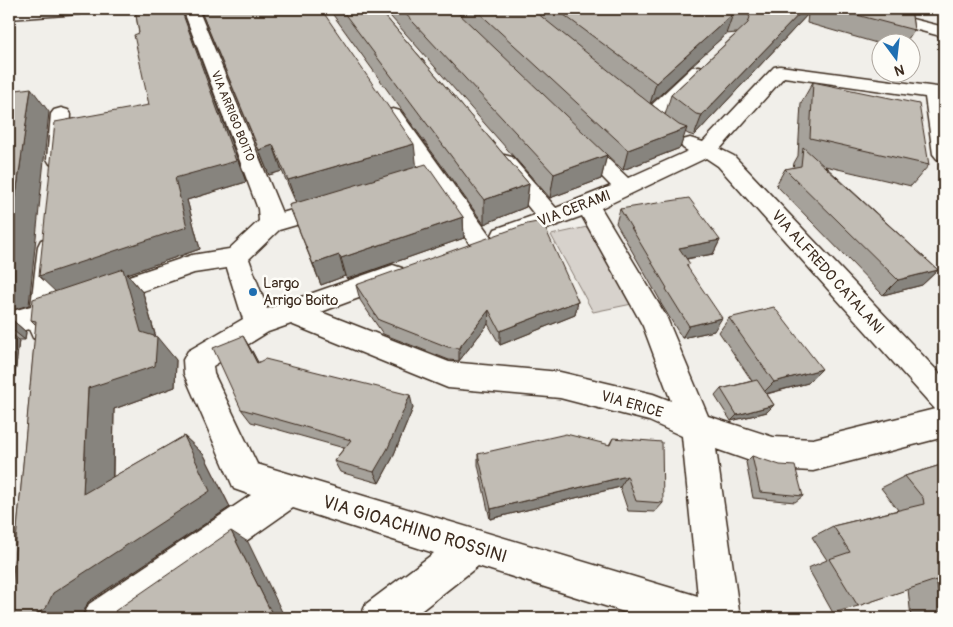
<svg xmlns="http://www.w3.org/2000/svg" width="953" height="627" font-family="Pangolin,sans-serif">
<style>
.green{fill:#d7d2cc;stroke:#897e75}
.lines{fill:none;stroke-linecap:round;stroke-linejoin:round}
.minor-casing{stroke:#3b2a1e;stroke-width:3}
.minor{fill:#fdfcf7;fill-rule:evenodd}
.wall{fill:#a6a29b;stroke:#3b2a1e;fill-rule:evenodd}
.shaded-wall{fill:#87847e;stroke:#3b2a1e}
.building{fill:#c1bcb4;stroke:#3b2a1e}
.poi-dot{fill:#1f6fb2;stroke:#fdfcf7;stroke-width:2}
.labels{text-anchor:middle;stroke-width:5;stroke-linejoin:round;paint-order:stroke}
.far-street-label{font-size:12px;fill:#3b2a1e;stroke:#fdfcf7}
.street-label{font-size:15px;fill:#3b2a1e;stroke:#fdfcf7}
.poi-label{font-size:15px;fill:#3b2a1e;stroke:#fdfcf7;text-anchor:start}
.near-street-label{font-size:18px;fill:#3b2a1e;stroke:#fdfcf7}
</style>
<rect width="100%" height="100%" fill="#f1efea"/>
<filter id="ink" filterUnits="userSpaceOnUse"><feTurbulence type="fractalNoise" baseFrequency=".02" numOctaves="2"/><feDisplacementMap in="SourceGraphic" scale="10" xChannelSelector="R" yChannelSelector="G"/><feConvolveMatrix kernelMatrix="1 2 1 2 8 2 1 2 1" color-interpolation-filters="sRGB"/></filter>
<g filter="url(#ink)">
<path class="green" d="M587,227L632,304L593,312L551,235Z"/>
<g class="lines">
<defs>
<g id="minor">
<path d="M9,9H87L84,12L79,14L9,19Z"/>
<path d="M183,9H198L282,213L329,199L337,201L341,207L337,213L279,230L249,259L267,309L393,265L402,268L406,275L402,282L321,312L449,362L560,372L653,394L671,401L643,326L582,216L513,241L504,244L495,241L492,235L495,229L535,215L496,167L493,162L496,157L504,155L512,157L556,208L611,186L571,145L568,141L571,137L578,135L585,137L628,178L688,151L683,148L680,144L683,140L690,138L703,142L774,67L780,66L944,88V160L937,159L933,154L925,97L784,77L720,149L734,156L944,378V437L813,471L773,469L716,449L740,618H643L478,566L412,618H360L366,604L434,553L293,508L137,618H83L89,604L251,495L234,489L184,374L183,360L188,351L243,319L227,268L194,273L99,306L90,303L86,296L90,289L192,255L229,249L259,221L258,209ZM706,158L718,166L935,409L813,439L773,437L708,416L666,316L601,208ZM291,324L448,388L560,398L649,421L682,436L698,596L257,464L214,374L213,366L268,332Z"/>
<path d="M847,9H872L944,27V37L850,12Z"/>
<path d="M698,66L704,67L707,71L704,75L657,121L650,123L643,121L640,117L643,113L692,67Z"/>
<path d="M61,108L68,110L71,114L69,159L66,164L58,166L50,164L47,159L51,114L54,110Z"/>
<path d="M393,109L400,111L491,237L494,243L491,249L482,252L473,249L383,115L386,111Z"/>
<path d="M50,237L59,240L62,246L59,298L70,301L74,309L70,317L58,320L57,330L53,338L43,342L33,338L29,329L9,334V312L31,306L38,246L41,240Z"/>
</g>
</defs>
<use href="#minor" class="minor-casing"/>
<use href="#minor" class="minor"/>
</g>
<g class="wall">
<path d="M135,9H182L246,182L187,200L200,249L127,274L143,293L156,337L176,360L175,387L114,409L113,477L184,436L204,455L230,507L88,602L82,616L79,618H9L36,325L31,320L55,291L149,105L139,33Z"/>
<path d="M200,9H321L417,166L463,217L464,238L347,279L345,276L321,285L289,205L296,203L282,171L269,175Z"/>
<path d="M331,9H379L529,184L526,207L484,224L331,12Z"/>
<path d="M384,9H532L535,12L536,9H911L914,30L906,42H880V44L807,23L808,14L694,136L688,134L685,132L680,148L623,170L607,155L601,179L550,198ZM737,33L671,95L665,115L650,103L726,34Z"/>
<path d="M938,9H944V26L942,25Z"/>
<path d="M813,82L929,165L911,186L825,166L938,270L922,285L883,295L776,185L785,169L793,168L794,163L798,156L801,103Z"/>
<path d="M620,209L720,240L713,254L687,259L688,269L714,331L682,338L660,302V300L616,223Z"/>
<path d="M356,285L578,301L575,315L500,345L488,324L459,361L449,360L383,334L360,300Z"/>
<path d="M9,317L26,332L25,340H19L9,428Z"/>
<path d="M729,318L808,383L767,394L774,405L767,412L731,421L715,396L721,389L752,381L719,332Z"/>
<path d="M252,351L258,363L413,408L392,459L379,483L340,472L334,461L344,448L251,422L241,409Z"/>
<path d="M613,438L663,503L655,512L628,511L620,487L490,519L478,465V454L609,445Z"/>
<path d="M752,456L803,496L795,502L753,498L746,462Z"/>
<path d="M944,464V618H911L908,589L858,606L833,613L808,568L827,560L812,537L833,526L898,510L881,488L905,476Z"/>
</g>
<g class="shaded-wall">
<path d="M181,9H182L246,182L187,200L200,249L127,274L143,293L156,338L157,337L176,360L175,387L114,409L112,510L83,494L88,388L60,296L39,276L175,178Z"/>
<path d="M804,9H810L808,14L694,136L702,115Z"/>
<path d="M733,14L726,34L650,104L656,83Z"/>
<path d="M31,88L49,112L29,305L9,311V245Z"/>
<path d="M687,128L680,148L623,170L628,150Z"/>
<path d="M414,144L417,170L297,205L288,180Z"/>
<path d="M273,145L282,171L269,175L259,150Z"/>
<path d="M607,155L601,179L550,198L554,174Z"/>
<path d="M529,184L526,207L484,224V200Z"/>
<path d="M463,217L464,238L347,279L341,258Z"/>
<path d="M720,240L713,254L673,261L679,248Z"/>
<path d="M339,255L345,276L321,285L313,264Z"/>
<path d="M938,270L922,285L883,295L898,280Z"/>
<path d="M578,301L575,315L500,345V331Z"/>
<path d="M489,310L488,324L459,361V348Z"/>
<path d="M9,317L26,332L25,340L9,327Z"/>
<path d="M722,318L714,331L682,338L689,326Z"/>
<path d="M9,332L19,340L9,428Z"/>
<path d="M243,336L252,351L266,377L257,363Z"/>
<path d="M822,369L808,383L761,395L774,382Z"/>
<path d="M410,395L413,408L392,459L379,483L374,472Z"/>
<path d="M774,405L767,412L731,421L737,415Z"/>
<path d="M184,436L204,455L230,507L88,602L82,616L79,618H30L53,593Z"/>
<path d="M627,476L620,487L490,519L491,509Z"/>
<path d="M231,531L248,542L285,618H274Z"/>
</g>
<g class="building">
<path d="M135,9H181L236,161L175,178L187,227L39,276L55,122L149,105L134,35L139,33Z"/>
<path d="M200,9H321L414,144L288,180L273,145L259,150Z"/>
<path d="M341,9H379L529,184L484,200Z"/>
<path d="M401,9H454L607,155L554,174Z"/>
<path d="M475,9H532L648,102L679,125L687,128L628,150Z"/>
<path d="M556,9H804L702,115L696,114L671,95L748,23L750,17L747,14H733L656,83Z"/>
<path d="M834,9H911L914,30Z"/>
<path d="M813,82L919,104L929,165L810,138Z"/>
<path d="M31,88L9,245V91Z"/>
<path d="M803,147L938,270L898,280L785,169L801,166Z"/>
<path d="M426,164L463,217L341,258L339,255L313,264L289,205Z"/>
<path d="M689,198L720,240L679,248L690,264L686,265L722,318L689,326L666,289L667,288L620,209Z"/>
<path d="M542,221L578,301L500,331L489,310L459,348L448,347L379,320L356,285L527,224Z"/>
<path d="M123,269L141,332L157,337L155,366L88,388L83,494L184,436L210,491L53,593L46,608L30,618H9L36,321L31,320L33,299Z"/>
<path d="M774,307L822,369L774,382L729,318Z"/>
<path d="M243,336L257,363L265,359L410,395L388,448L374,472L334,461L351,440L241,409L213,348Z"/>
<path d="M757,380L774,405L737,415L721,389Z"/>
<path d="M566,434L610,445L613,438L662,442L663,503L636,501L627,476L491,509L478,454Z"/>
<path d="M752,456L780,465L795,466L803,496L760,492Z"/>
<path d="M944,464V618H943L936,580L858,606L829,559L850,552L833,526L924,504L923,498L905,476Z"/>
<path d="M231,531L274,618H118L115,611Z"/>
</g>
</g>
<circle class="poi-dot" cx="253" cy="292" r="5"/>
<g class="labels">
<g class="far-street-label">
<text transform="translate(233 116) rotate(68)" y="4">VIA ARRIGO BOITO</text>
</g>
<g class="street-label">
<text transform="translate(574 208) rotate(-21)" y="5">VIA CERAMI</text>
<text transform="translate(828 272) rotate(48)" y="5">VIA ALFREDO CATALANI</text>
<text transform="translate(632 404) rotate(16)" y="5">VIA ERICE</text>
</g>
<g class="poi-label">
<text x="263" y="288">Largo<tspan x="263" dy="17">Arrigo Boito</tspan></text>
</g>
<g class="near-street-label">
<text transform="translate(415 529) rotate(17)" y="6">VIA GIOACHINO ROSSINI</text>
</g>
</g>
<rect width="953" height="627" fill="none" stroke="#fdfcf7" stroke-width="30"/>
<rect x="15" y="15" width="923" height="597" fill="none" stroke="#3b2a1e" stroke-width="2" filter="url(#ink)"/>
<g transform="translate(896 58) rotate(165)"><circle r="24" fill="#fdfcf7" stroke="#afa8a0"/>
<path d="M0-4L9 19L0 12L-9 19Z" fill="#1f6fb2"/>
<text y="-8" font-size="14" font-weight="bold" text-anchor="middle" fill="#3b2a1e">N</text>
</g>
</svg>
